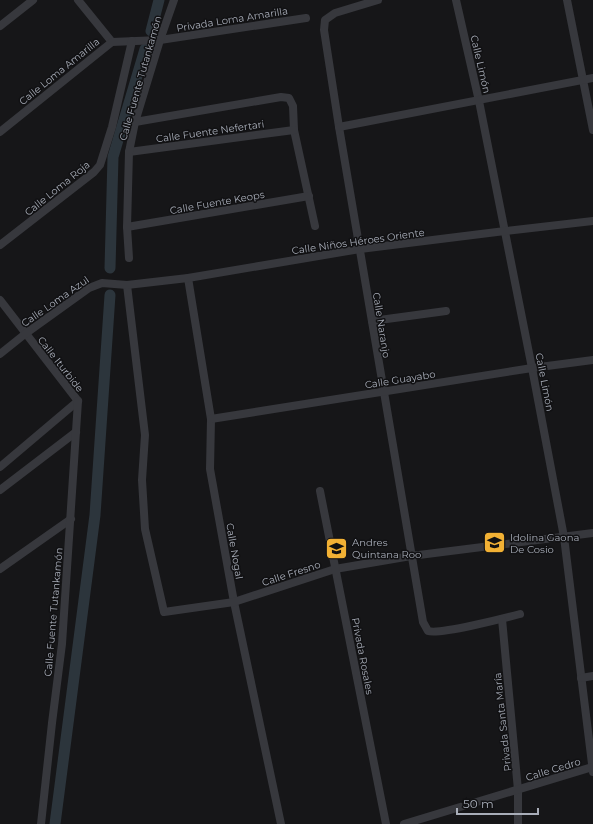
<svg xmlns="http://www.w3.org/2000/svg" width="593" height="824" font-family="Montserrat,sans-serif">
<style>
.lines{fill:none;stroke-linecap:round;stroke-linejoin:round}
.canal{stroke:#2c353c;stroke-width:11}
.minor{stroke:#37383d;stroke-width:8}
.labels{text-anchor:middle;stroke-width:3;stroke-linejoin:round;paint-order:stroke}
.street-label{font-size:10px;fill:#a8adb8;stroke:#111113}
.poi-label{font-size:10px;fill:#a8adb8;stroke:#111113;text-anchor:start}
</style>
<rect width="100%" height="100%" fill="#161618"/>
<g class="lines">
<g class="canal">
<path d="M151,31L159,0"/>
<path d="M110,268L113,157L145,49"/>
<path d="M55,824L95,515L110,295"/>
</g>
<g class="minor">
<path d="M78,0L112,42"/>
<path d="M378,0L335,13L325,20L324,30L339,127L423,622L428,631C439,635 505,618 520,614"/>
<path d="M456,0L479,101L532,368L564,537L593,772"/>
<path d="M567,0L593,130"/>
<path d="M0,26L33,0"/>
<path d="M135,122L281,97L289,98L293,106L294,130L315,226"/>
<path d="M339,127L593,78"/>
<path d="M0,132L112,42L160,40L306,18"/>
<path d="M129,152L294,130"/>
<path d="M127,227L309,196"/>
<path d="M0,245L94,172L100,165L112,127L132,41"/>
<path d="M129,258L127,227L129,152L135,122L160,40L174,0"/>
<path d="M188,278L211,419L210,469L234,602L281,824"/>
<path d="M127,285L145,435L142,480L145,529L164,612L234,602L335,569L411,556L593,533"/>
<path d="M0,300L78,401"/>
<path d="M372,321L446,311"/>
<path d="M0,354L25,334L89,288L102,283L127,285L188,278L360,249L505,231L593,221"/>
<path d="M211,419L532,368L593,360"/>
<path d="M0,467L78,401"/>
<path d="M0,490L76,432"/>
<path d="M320,491L386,824"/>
<path d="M0,569L71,519"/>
<path d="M502,619L518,790V824"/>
<path d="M581,678L593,676"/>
<path d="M41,824L52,723L62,644L78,401"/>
<path d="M404,824L592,767"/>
</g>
</g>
<defs>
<symbol id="school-square" viewBox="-11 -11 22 22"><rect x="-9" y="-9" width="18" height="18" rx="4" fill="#f2b134" stroke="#111113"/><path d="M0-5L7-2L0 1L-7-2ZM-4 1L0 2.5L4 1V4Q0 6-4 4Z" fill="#111"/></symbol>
</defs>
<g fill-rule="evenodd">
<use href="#school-square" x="482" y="530" width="25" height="25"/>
<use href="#school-square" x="324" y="536" width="25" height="25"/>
</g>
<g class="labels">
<g class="street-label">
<text transform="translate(232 19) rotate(-9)" y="4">Privada Loma Amarilla</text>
<text transform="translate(481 64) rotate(77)" y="4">Calle Limón</text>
<text transform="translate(59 71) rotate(-39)" y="4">Calle Loma Amarilla</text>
<text transform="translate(140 78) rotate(-74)" y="4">Calle Fuente Tutankamón</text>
<text transform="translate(210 131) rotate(-8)" y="4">Calle Fuente Nefertari</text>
<text transform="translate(57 188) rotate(-39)" y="4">Calle Loma Roja</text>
<text transform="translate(217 202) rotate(-10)" y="4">Calle Fuente Keops</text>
<text transform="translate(358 241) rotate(-8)" y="4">Calle Niños Héroes Oriente</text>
<text transform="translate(55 301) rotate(-35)" y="4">Calle Loma Azul</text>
<text transform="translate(382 325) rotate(81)" y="4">Calle Naranjo</text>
<text transform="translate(61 364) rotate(52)" y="4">Calle Iturbide</text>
<text transform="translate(400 379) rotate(-9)" y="4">Calle Guayabo</text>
<text transform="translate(545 382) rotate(79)" y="4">Calle Limón</text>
<text transform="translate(235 551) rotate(80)" y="4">Calle Nogal</text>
<text transform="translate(291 573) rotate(-18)" y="4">Calle Fresno</text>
<text transform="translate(53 612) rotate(-85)" y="4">Calle Fuente Tutankamón</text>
<text transform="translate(363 656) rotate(79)" y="4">Privada Rosales</text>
<text transform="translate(502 722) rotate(-96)" y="4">Privada Santa María</text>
<text transform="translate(553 769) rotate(-17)" y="4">Calle Cedro</text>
</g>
<g class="poi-label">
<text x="510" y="541">Idolina Gaona<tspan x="510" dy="12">De Cosio</tspan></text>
<text x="352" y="546">Andres<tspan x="352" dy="12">Quintana Roo</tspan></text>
</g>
</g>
<path d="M457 808v6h81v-6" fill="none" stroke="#a8adb8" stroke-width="2"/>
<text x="463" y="808" font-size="12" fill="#a8adb8" stroke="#111113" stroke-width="3" paint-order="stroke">50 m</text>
</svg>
